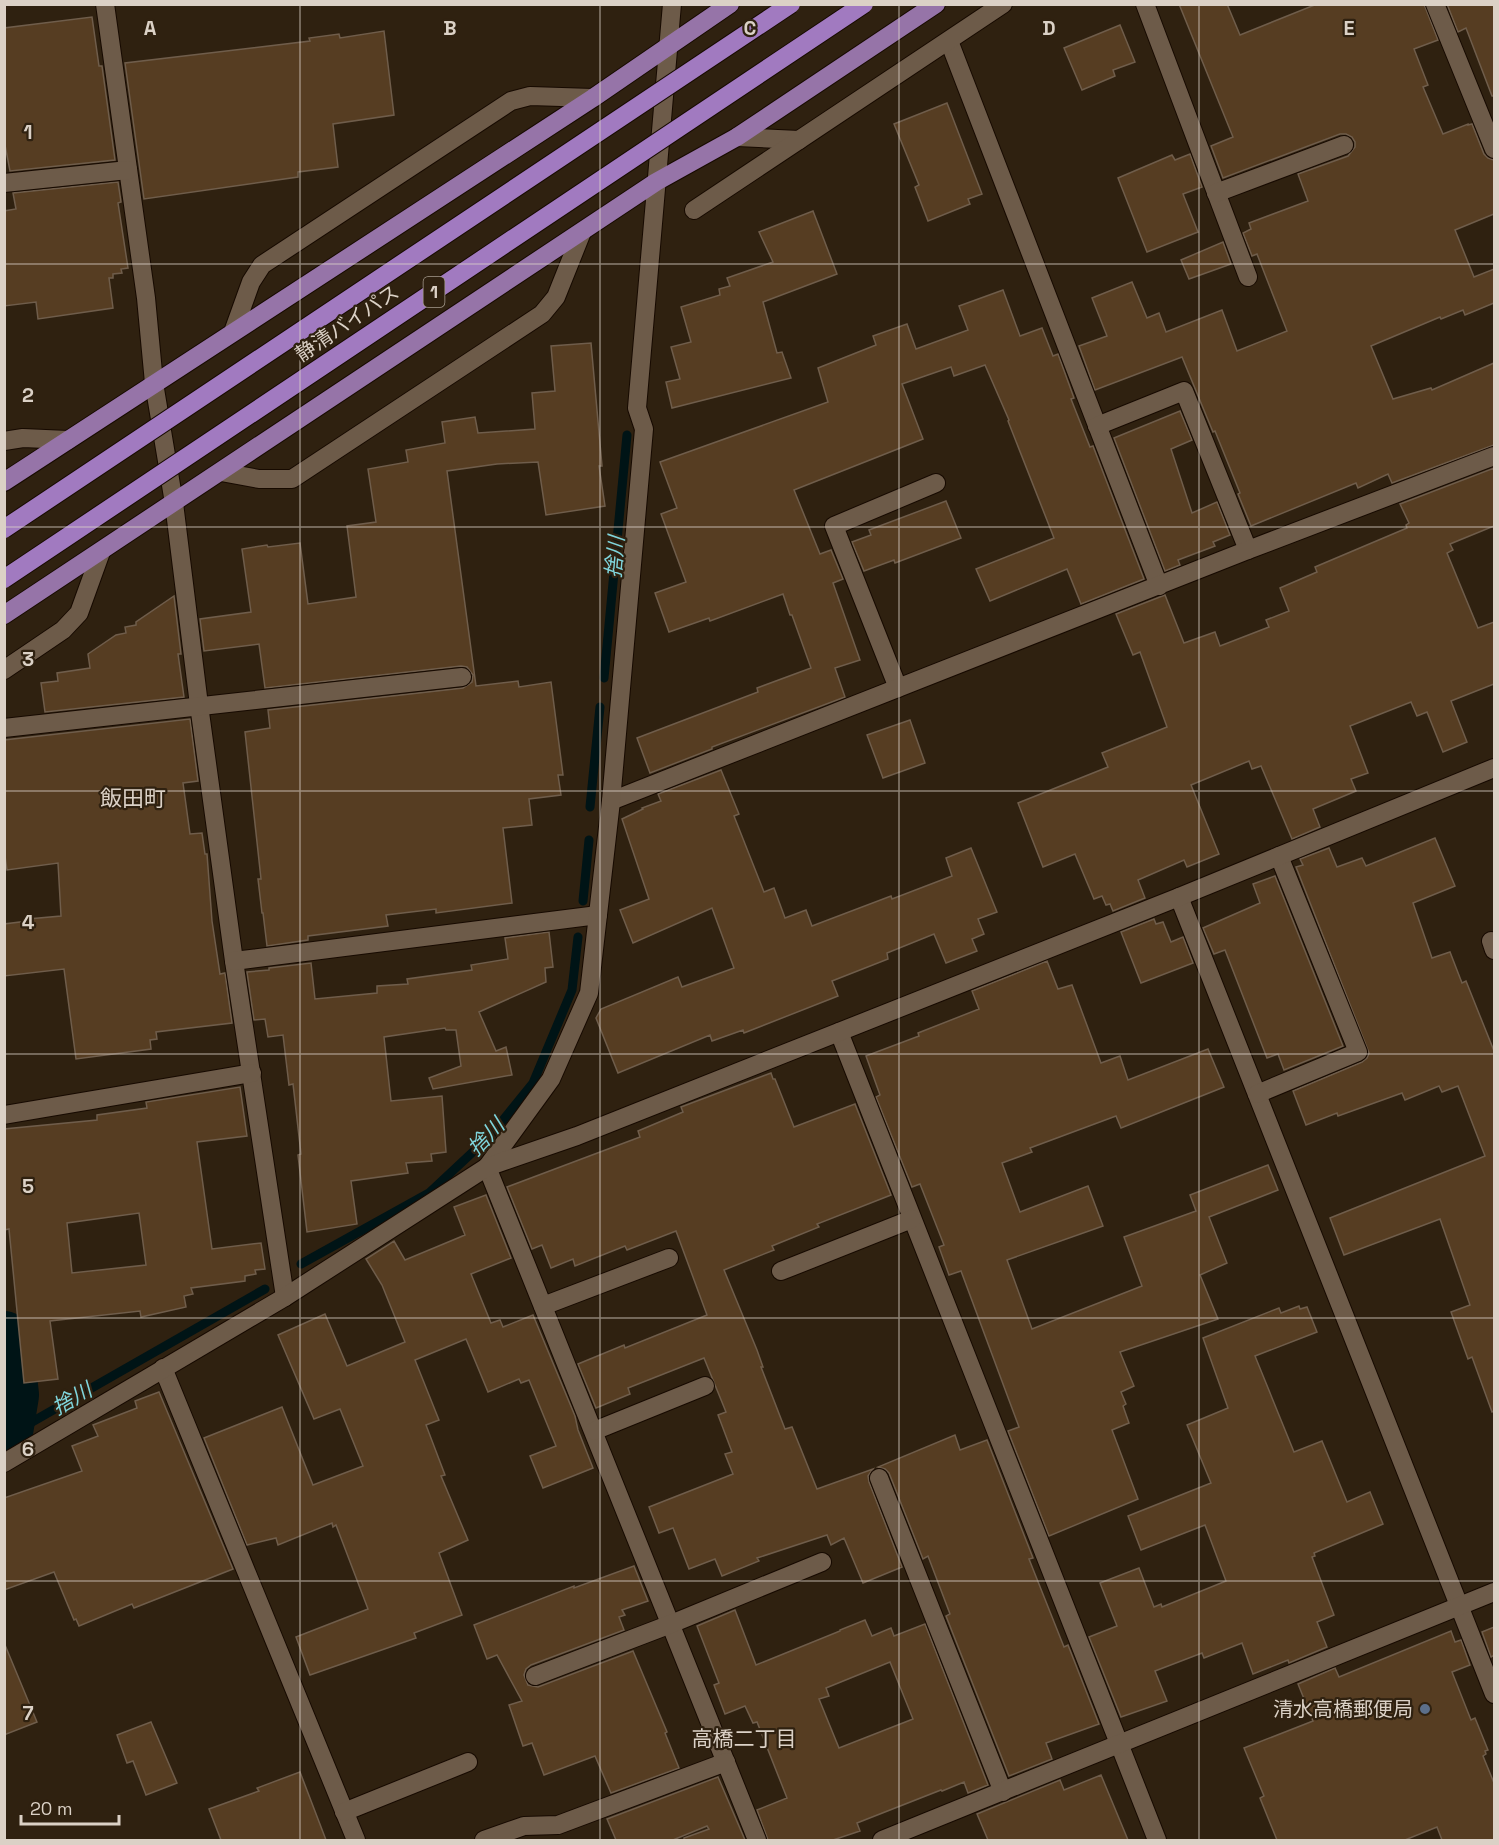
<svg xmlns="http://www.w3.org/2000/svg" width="1499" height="1845" font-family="'Space Grotesk','Noto Sans JP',sans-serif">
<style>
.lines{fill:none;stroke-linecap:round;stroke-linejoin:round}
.stream{stroke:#001416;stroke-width:9}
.river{stroke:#001416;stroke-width:58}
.building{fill:#563d22;stroke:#6f5d4b;stroke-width:1.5;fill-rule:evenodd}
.minor-casing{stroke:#170a00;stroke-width:20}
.trunk-casing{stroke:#170a00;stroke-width:20}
.minor{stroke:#6d5b49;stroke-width:18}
.trunk{stroke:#9674a8;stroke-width:18}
.motorway-bridge-casing{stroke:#170a00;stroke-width:20;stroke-linecap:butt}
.motorway-bridge{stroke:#a17ac0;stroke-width:18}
.grid{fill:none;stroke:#dbd1c6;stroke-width:1.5;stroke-opacity:0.55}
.service-dot{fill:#5c6f8a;stroke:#2f2110;stroke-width:2}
.labels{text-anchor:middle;stroke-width:4.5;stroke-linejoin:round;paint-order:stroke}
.shield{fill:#2f2110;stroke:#a79c8f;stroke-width:1.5}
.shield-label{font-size:18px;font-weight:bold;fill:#dbd1c6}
.street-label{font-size:20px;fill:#dbd1c6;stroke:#2f2110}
.poi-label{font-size:20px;fill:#dbd1c6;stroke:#2f2110;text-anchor:end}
.water-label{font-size:21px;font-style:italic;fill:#7fd5dc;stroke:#2f2110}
.neighbourhood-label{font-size:21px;fill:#dbd1c6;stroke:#2f2110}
.quarter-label{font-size:22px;fill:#dbd1c6;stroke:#2f2110}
.grid-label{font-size:20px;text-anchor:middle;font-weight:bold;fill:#dbd1c6;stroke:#2f2110;stroke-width:4.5;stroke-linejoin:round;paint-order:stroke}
</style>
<rect width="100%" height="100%" fill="#2f2110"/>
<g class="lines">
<g class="stream">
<path d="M604,678L627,435"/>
<path d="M590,807L600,707"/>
<path d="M583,901L589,840"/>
<path d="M301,1264L429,1193L491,1135L533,1083L572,990L578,937"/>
<path d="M4,1438L265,1289"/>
</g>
<path class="river" d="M4,1340L10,1395L4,1432"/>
</g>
<g class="building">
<path d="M1179,4H1227L1240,35L1317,4H1424L1438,40L1414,49L1428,85L1423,87L1443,134L1468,124V125L1472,124L1484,154L1488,158L1494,160V214L1455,230L1474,277L1494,269V303L1465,315L1463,310L1441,319L1440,317L1371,346L1393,399L1431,388L1432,390L1494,363V445L1392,483L1388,474L1358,488L1356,483L1251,526L1238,494L1240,493L1215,431L1213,432L1182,357L1095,390L1079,346L1107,336L1092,298L1132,282L1147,318L1159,313L1166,332L1222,310L1237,351L1287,331L1257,254L1252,256L1243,233L1251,229L1249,223L1308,201L1298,174L1348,156L1355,147V142L1352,137L1346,134H1340L1223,178L1211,146L1233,137Z"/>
<path d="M1447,4H1494V96H1492L1466,28L1458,32Z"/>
<path d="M92,17L99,66H102L115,160L10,171L4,140V28Z"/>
<path d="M1120,25L1135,62L1113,70L1115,76L1082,90L1064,48Z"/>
<path d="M384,31L394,115L333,124L338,167L298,172V177L144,199L125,63L310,41L309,38L339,34L340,38Z"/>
<path d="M947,103L982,194L968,199L970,204L928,221L915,187L919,185L894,124Z"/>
<path d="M1190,154L1202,187L1183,194L1198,232L1147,252L1118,178L1172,155L1175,160Z"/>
<path d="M118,182L121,202L118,203L128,268L121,269L122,273L113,274V278H109L113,308L38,319L36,302L4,306V211L16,209L13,193Z"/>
<path d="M813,211L837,274L763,302L777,353L782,352L791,378L672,408L666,382L680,379L671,347L691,342L681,307L720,295L719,289L730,286L727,278L773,262L759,232Z"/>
<path d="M1223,242L1231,264L1189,279L1181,260Z"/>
<path d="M1003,290L1020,336L1042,328L1053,356L1058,354L1074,398L1071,399L1090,447L1093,446L1144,579L1081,604L1067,569L990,601L976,569L1054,538L1008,421L1009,420L985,365L954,376L951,367L902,384L923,439L794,490L820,554L831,550L843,579L833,583L860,660L835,668L845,697L712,747V749L650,773L637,738L758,692L757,688L811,668L792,615H790L783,594L710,621L709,618L669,632L655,593L686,582L661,514L677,508L660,462L828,402L818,368L876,345L873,336L907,324L916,349L968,330L959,306Z"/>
<path d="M591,343L602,466H599L605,506L546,515L538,462L497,464L447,471L476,686L518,681L519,687L551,682L563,775H558L561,795L529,799L532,825L503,828L512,903L436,913V909L386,915L388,926L308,936V940L267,946L263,913H262L258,879H261L245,732L270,728L268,710L463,688L472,682L473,675L467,667L461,666L265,688L259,644L204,651L200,619L251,612L242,549L267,545L268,547L300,543L308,604L356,597L347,526L376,522L368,469L408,462L406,450L445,443L442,422L475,417L478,433L535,429L532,393L555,391L551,346Z"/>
<path d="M1180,411L1192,440L1171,449L1192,513L1217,502L1230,535L1213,542L1215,546L1178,560L1180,565L1165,571L1114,438Z"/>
<path d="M1494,468V526L1450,544L1453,550L1447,553L1478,628L1494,622V684L1451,701L1467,742L1443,752L1427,712L1417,716L1411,702L1350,726L1368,773L1351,779L1356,791L1313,809L1320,827L1292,839L1261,766L1252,769L1249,761L1191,785L1219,854L1187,867L1184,860L1138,880L1145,898L1113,911L1110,904L1106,905L1102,896L1094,899L1075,854L1043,867L1018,803L1108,767L1102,753L1167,727L1140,652L1133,655L1116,614L1165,595L1184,643L1215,632L1220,646L1269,627L1266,620L1289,611L1280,588L1317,572L1315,567L1407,528L1406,525L1409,523L1400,504Z"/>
<path d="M946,501L961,538L895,563L894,560L864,571L852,542L871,535L869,530Z"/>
<path d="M174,596L181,654H178L184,697L45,712L41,683L58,681L57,673L90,668L88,654L116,635L126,633L125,627L136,625V622Z"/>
<path d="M190,719L198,781L183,783L190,834L202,833L205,854H207L212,921L220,974L225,973L232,1023L156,1032L157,1039L150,1040L151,1049L76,1059L64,969L4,976V924L28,921V919L61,916L58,863L7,870L4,849V740Z"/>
<path d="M910,720L925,763L883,778L867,735Z"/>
<path d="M721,770L739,814L734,816L764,892L774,888L785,918L806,910L812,926L891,896L892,899L952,876L946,858L971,848L997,912L978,919L984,934L972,939L977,951L946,963L934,934L887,953L888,959L832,981L838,996L744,1033L743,1030L712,1041L710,1035L618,1073L596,1018L601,1009L678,977L682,987L734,968L712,908L633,943L620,910L649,899L622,819L643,809L642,808L661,801L658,794Z"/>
<path d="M1435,838L1455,886L1413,903L1432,958L1450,952L1462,983L1466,981L1494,1051V1411L1492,1412L1472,1357L1468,1359L1451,1312L1470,1305L1440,1219L1344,1255L1330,1218L1485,1156L1458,1086L1442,1092L1439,1086L1405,1100L1402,1093L1338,1116L1337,1113L1306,1125L1293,1091L1362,1062L1367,1058L1369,1053L1296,867L1303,865L1300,859L1329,848L1337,867L1362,858L1366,866Z"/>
<path d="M1275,876L1343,1046L1284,1070L1278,1054L1267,1058L1225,950L1214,954L1203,928L1260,903L1253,884Z"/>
<path d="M1154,919L1156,924L1163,922L1171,942L1183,937L1193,963L1141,983L1121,932Z"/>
<path d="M549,932L553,967L545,968L546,982L479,1012L496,1051L506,1047L512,1075L433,1089L429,1078L461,1066L456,1030H446L445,1028L384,1037L391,1101L442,1096L446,1152L431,1154L432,1161L406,1163L408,1173L351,1181L357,1224L307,1232L298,1155L301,1154L293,1084L289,1085L283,1035L268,1037L265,1019L254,1020L247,972L269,970V968L311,963L315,999L377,993V986L408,984L407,979L472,970L471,965L508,959L505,938Z"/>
<path d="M1047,961L1058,989L1072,985L1101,1063L1120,1056L1128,1080L1208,1049L1224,1087L1121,1128L1116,1116L1030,1148L1032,1152L1002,1163L1020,1212L1088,1186L1103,1226L1007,1260L1032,1329L1142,1286L1124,1237L1196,1211L1190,1195L1268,1165L1278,1190L1209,1217L1227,1263L1200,1275L1218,1319L1120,1352L1134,1386L1121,1392L1126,1404L1123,1406L1129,1423L1112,1430L1138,1499L1049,1536L1008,1431L1019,1427L961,1271L949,1275L939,1247L944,1245L920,1184L912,1187L876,1097L880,1095L866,1056L919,1036L918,1033L979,1009L972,991Z"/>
<path d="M771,1073L773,1079H775L794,1127L855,1104L891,1195L817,1224L819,1227L772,1246L774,1250L724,1270L757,1350L763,1367H761L785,1429L792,1427L817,1489L873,1469L868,1476L869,1482L902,1567L863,1583L844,1538L831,1545L827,1535L757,1558L759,1561L722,1576L715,1559L689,1569L673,1528L659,1533L649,1507L733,1474L725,1454L732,1452L718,1415L726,1412L704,1358L628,1388L630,1394L596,1408L578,1364L624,1345L625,1348L707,1315L676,1231L627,1250L625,1246L575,1266L573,1259L551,1268L542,1245L532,1249L507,1187L640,1137L638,1131L683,1112L681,1107Z"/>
<path d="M240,1087L247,1136L197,1142L212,1249L261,1243L265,1269L255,1270L256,1274L245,1276V1281L191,1288L193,1294L184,1296L186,1307L141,1317L140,1311L50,1321L58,1379L24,1383L9,1229L4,1230V1129L97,1120V1115L147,1108L146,1102ZM139,1213L146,1265L72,1273L67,1223Z"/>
<path d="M486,1195L511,1258L471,1274L491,1323L500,1320L503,1327L533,1315L575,1416L578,1430L593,1468L543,1488L530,1456L556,1446L529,1380L521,1383L519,1379L488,1392L466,1339L415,1360L439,1420L426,1425L445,1475L441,1476L468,1540L439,1553L462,1615L414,1633L416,1638L310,1675L296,1637L368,1609L336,1525L333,1527L332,1523L278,1545L276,1538L247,1545L204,1438L282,1407L313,1485L363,1466L340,1409L314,1419L278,1335L325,1314L347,1366L405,1342L382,1285L366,1259L394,1241L405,1260L465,1235L454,1207Z"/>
<path d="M1299,1306L1300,1309L1307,1307L1317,1332L1255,1356L1294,1452L1322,1441L1347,1502L1370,1492L1383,1524L1314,1553L1315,1556L1312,1557L1334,1615L1317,1622L1327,1647L1289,1663L1288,1660L1253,1674L1242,1643L1204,1658L1202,1653L1155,1671L1167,1701L1121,1717L1089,1637L1117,1626L1100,1583L1139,1568L1154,1607L1161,1604L1162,1607L1226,1581L1205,1525L1141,1550L1128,1516L1211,1483L1187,1425L1228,1408L1203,1338L1279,1308L1281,1313Z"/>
<path d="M159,1392L233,1569L134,1608L132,1604L79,1626L76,1619L74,1620L54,1572L4,1590V1498L82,1471L72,1446L98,1436L93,1425L137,1408L135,1401Z"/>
<path d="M955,1435L960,1450L987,1440L1033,1558L1029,1559L1064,1647L1068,1645L1099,1724L1046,1743L1052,1759L1009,1776L946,1616L950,1614L928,1556L923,1559L889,1473L885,1469L878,1467Z"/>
<path d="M634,1566L648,1601L622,1610L625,1615L619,1617L624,1630L531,1665L526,1669L524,1675L528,1685L538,1687L633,1651L667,1732L665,1733L679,1768L611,1793L595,1756L544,1775L532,1743L523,1746L509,1705L522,1701L497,1655L487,1659L474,1625L574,1586V1588Z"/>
<path d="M735,1610L756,1665L840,1631V1630L865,1620L872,1636L891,1628L894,1636L925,1624L988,1785L968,1793L964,1782L942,1791L941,1790L857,1823L860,1831L833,1840H768L757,1810L787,1798L757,1722L753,1723L745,1706L725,1714L714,1685L719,1683L697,1626ZM890,1662L913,1719L839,1748L819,1699L829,1696L826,1688Z"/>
<path d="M1494,1627V1655L1491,1657L1482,1632Z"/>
<path d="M1451,1631L1455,1642L1461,1640L1470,1665L1452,1672L1471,1720L1475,1718L1488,1750L1485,1751L1486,1754L1483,1756L1494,1783V1840H1442L1437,1827L1405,1840H1277L1260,1798L1264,1796L1244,1748L1313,1721L1298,1684L1335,1668L1339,1677Z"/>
<path d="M5,1645L37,1722L4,1735V1646Z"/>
<path d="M151,1722L177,1783L146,1795L133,1761L127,1763L117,1735Z"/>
<path d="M300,1772L326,1840H221L209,1809L259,1791L257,1788Z"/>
<path d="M1101,1775L1128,1840H988L977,1814L1060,1780L1064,1790Z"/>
<path d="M718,1777L745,1840H684V1838L709,1829L707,1826L673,1840H616L607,1819Z"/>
</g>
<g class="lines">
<defs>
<g id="minor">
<path d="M105,4L146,298L154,383L174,503L199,705L234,961L285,1297"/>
<path d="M1145,4L1248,277"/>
<path d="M1435,4L1494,149"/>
<path d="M949,41L1159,586"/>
<path d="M737,137L799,140"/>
<path d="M4,183L128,170"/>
<path d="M1216,193L1344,145"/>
<path d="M694,210L1003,4"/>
<path d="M233,332L251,282L262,265L511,101L530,96L593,98"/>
<path d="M1097,426L1184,391L1248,550"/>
<path d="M4,441L23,438L68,440"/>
<path d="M221,472L259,479H292L542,314L556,297L582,232"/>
<path d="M4,670L63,630L79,613L101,552"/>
<path d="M898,688L834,526L936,483"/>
<path d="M4,728L462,677"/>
<path d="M611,801L1248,550L1494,456"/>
<path d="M1179,897L1494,1694"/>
<path d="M1491,941L1494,950"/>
<path d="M234,961L598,915"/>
<path d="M839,1032L1157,1840"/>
<path d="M1257,1094L1358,1052L1279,856"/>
<path d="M4,1115L252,1073"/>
<path d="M487,1167L551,1079L589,993L611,801L644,429L637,408L672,4"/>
<path d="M487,1167L757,1840"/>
<path d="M781,1271L912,1219"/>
<path d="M543,1306L669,1258"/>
<path d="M163,1368L356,1840"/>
<path d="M594,1431L705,1386"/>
<path d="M4,1463L285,1297L487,1167L577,1136L1179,897L1494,768"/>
<path d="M879,1478L1003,1792"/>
<path d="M535,1676L671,1624L822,1562"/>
<path d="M344,1812L468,1762"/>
<path d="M484,1840L524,1826L558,1825L726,1762"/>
<path d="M882,1840L1494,1592"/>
</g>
<g id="trunk">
<path d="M4,482L593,98L730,4"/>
<path d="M4,615L656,182L737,137L936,4"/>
</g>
</defs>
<use href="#minor" class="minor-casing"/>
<use href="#trunk" class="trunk-casing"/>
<use href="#minor" class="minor"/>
<use href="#trunk" class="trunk"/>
<defs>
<g id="motorway-bridge">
<path d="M4,529L791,4"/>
<path d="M4,579L864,4"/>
</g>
</defs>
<use href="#motorway-bridge" class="motorway-bridge-casing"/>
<use href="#motorway-bridge" class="motorway-bridge"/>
</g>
<path class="grid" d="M300,4V1840M600,4V1840M899,4V1840M1199,4V1840M4,264H1494M4,527H1494M4,791H1494M4,1054H1494M4,1318H1494M4,1581H1494"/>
<circle class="service-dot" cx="1425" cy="1709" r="6"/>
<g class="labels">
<rect class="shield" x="423.5" y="277" width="21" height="30" rx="4.5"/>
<g class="shield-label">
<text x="434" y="298">1</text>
</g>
<g class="street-label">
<text transform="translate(347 323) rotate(-34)" y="7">静清バイパス</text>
</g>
<g class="poi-label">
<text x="1413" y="1716">清水高橋郵便局</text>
</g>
<g class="water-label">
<text transform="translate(615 557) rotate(-85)" y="7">捨川</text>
<text transform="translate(486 1137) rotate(-46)" y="7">捨川</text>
<text transform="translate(72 1399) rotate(-30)" y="7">捨川</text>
</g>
<g class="neighbourhood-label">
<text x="744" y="1746">高橋二丁目</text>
</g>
<g class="quarter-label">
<text x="133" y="806">飯田町</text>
</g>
</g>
<g class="grid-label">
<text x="150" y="35">A</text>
<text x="450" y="35">B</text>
<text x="750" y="35">C</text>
<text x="1049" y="35">D</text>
<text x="1349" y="35">E</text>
<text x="28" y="139">1</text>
<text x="28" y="402">2</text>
<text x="28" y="666">3</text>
<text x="28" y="929">4</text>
<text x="28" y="1193">5</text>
<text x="28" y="1456">6</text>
<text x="28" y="1720">7</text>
</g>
<rect width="1499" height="1845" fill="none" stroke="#dbd1c6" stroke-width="12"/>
<path d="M21 1815v9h98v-9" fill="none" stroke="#dbd1c6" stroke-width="3"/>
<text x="30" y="1815" font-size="18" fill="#dbd1c6" stroke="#2f2110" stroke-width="4.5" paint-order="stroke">20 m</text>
</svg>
